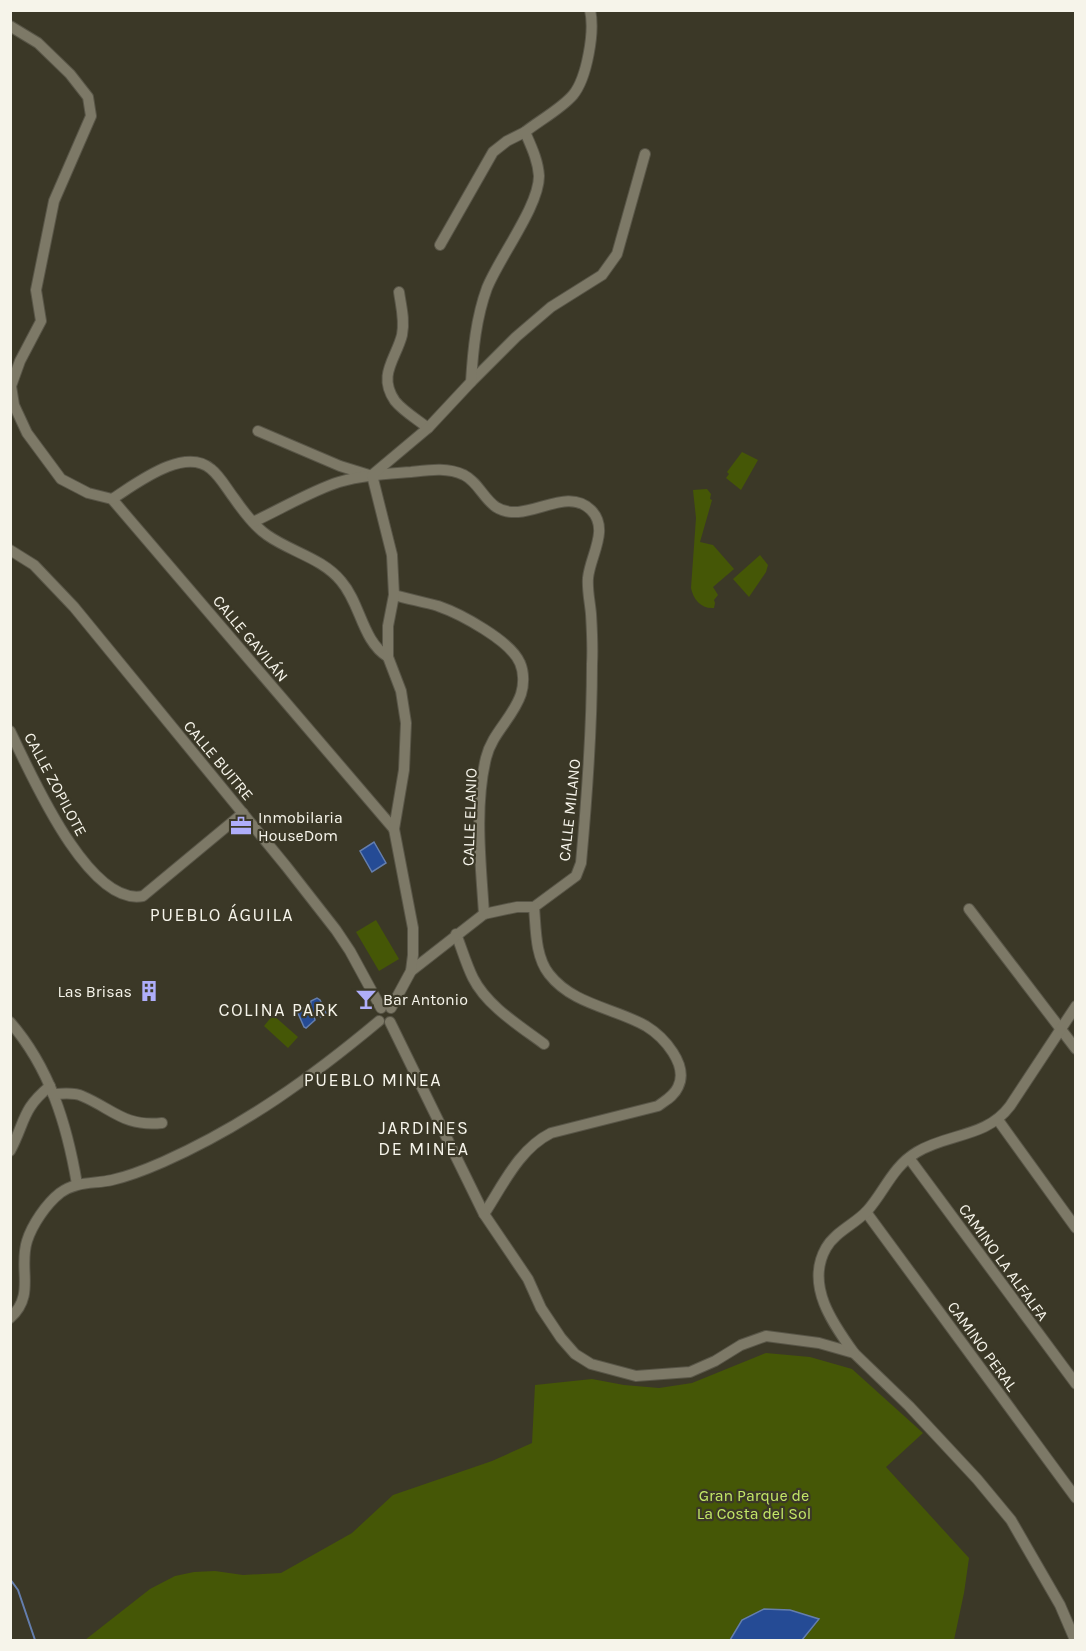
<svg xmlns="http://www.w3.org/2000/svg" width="1086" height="1651" font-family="Karla,sans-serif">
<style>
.green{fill:#455706}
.water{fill:#254b95;stroke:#647eae;stroke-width:1.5}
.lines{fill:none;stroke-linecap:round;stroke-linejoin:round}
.stream{stroke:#647eae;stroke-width:2}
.minor-casing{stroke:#595648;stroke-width:12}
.minor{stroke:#7d7967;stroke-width:10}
.labels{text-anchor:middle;stroke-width:4.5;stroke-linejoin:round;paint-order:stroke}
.street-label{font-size:16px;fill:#f6f4ea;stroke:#3b3827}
.poi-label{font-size:16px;fill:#f6f4ea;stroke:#3b3827;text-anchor:start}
.park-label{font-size:16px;fill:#c3e767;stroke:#3b3827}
.neighbourhood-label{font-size:18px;letter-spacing:1.5px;fill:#f6f4ea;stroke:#3b3827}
</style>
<rect width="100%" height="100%" fill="#3b3827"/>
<g class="green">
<path d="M742,452L758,460L741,490L726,478L729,474L727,472Z"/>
<path d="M707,489L711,494L710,499L712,500L700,542L713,545L734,569L713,587L718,595L714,600L715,603L714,608C701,609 693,599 691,588L696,518L693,490Z"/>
<path d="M760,555L768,565L766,572L749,597L733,579Z"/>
<path d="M376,920L399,959L379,971L356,932Z"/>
<path d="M273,1015L298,1037L288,1048L264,1026Z"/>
<path d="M766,1353L810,1357L852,1369L923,1433L886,1467L969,1558L964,1593L954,1640H85L150,1589L175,1576L194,1572L215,1571L243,1575L281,1573L352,1533L393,1495L492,1461L532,1443L535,1385L592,1379L624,1385L659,1388L692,1383Z"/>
</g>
<g class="water">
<path d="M374,842L386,863L372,872L360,851Z"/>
<path d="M317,998L320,1000L326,1013L321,1017L316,1014L314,1016L315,1020L306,1028L304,1027L297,1011L302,1008L310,1009L311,1001Z"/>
<path d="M764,1609L790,1610L819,1619L802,1640H730L742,1620Z"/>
</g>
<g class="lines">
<path class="stream" d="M10,1579L18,1590L35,1640"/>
<defs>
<g id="minor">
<path d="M10,26L38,43L70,74L88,97L91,116L54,201L36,290L41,321L20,361L11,386L14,405L27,433L61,479L88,493L112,499L394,829"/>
<path d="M440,245L493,152L507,141L525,132"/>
<path d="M399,292C401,306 405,320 402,335C396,359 377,375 395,401C403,411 418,420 428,428"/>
<path d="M471,382L516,337L551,307L602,275L617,254L645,154"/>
<path d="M258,431L340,466L369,475"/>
<path d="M112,499C136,484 184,446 211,469C220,476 227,489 234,498C243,511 254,526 267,535C291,552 322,558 341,581C361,604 362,641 388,657"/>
<path d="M253,522C279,510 313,490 339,482C363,475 387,474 411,472C429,470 447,467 464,475C478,482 483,498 496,507C525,526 565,484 591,510C610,529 590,556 588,578C587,590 590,602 591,614C592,631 593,647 592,664C592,731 587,797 581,863L576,876L534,907C536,929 535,956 549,974C573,1005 615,1008 646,1026C664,1037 689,1065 678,1087C674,1096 666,1100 658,1106L551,1133C519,1149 503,1185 484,1214"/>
<path d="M10,550L34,565L74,607L286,866L336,930L350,951L381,1008"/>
<path d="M394,595C408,599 424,602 438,606C461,614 511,641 520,663C524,672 524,685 521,694C513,718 492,733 486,758C474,807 481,865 484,914"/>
<path d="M10,731C30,772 88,907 143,896L243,813"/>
<path d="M969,909L1076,1049"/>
<path d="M456,934C462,949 466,964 473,978C487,1006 520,1026 544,1044"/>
<path d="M411,971L484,914L517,907H534"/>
<path d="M391,1008L411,971L413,955V928L394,829L404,770L406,723L401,691L388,657V626L394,595L392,555L372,475L428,428L471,382C473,350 476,318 487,288C500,256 539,206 539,176C538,160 531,146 525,132C540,120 561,109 573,95C587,78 595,31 590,10"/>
<path d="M10,1022C50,1068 67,1125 77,1184"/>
<path d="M390,1022L484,1214L528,1279L541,1308L561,1338L575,1354L591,1364L636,1376L690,1372L715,1361L741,1345L766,1336L819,1343L854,1353L909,1406L977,1479L1011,1520L1060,1605L1075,1640"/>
<path d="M53,1094C63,1094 74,1092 82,1096C113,1109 124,1127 162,1123"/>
<path d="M998,1120L1076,1228"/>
<path d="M10,1151C26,1121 21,1110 50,1086"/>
<path d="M909,1158L1076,1384"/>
<path d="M866,1212L1076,1498"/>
<path d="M10,1318C36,1295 18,1269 27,1241C32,1225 46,1204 60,1193C76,1181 94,1184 112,1180C130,1176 147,1169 163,1162C244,1126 312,1077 379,1021"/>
<path d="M854,1353C833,1324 805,1285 826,1248C835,1232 855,1224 867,1211C885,1191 892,1167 917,1152C948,1133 986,1138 1010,1106L1076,1006"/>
</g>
</defs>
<use href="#minor" class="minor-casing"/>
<use href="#minor" class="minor"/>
</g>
<defs>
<symbol id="office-bare" viewBox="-9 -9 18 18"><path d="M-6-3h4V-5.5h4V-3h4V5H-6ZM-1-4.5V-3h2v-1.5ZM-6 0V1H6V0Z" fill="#afaefa" stroke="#3b3827" stroke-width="2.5" paint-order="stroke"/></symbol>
<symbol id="building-bare" viewBox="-9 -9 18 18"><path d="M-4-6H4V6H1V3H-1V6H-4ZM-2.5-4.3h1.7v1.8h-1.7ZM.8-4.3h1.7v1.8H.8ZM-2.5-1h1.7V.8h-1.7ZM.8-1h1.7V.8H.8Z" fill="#afaefa" stroke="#3b3827" stroke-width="2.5" paint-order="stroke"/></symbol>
<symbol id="bar-bare" viewBox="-9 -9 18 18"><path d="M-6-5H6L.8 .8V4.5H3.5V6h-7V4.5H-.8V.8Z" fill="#afaefa" stroke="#3b3827" stroke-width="2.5" paint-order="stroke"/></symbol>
</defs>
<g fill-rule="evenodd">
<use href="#office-bare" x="226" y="811" width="30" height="30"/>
<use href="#building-bare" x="134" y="976" width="30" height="30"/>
<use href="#bar-bare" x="351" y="984" width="30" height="30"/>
</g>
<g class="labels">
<g class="street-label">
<text transform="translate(251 638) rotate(50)" y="6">CALLE GAVILÁN</text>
<text transform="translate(219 760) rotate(50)" y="6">CALLE BUITRE</text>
<text transform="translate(56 784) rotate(62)" y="6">CALLE ZOPILOTE</text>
<text transform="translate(569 810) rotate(-84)" y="6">CALLE MILANO</text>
<text transform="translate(469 817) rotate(-88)" y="6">CALLE ELANIO</text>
<text transform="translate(1004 1262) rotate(54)" y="6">CAMINO LA ALFALFA</text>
<text transform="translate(983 1346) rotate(54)" y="6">CAMINO PERAL</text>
</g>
<g class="poi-label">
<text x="258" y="823">Inmobilaria<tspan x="258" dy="18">HouseDom</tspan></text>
<text x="132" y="997" text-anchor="end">Las Brisas</text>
<text x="383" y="1005">Bar Antonio</text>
</g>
<g class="park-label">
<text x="754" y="1501">Gran Parque de<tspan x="754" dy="18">La Costa del Sol</tspan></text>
</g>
<g class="neighbourhood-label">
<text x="222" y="921">PUEBLO ÁGUILA</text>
<text x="279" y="1016">COLINA PARK</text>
<text x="373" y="1086">PUEBLO MINEA</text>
<text x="424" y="1134">JARDINES<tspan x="424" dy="21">DE MINEA</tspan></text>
</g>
</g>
<rect width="1086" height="1651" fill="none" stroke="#f6f4ea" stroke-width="24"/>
</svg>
